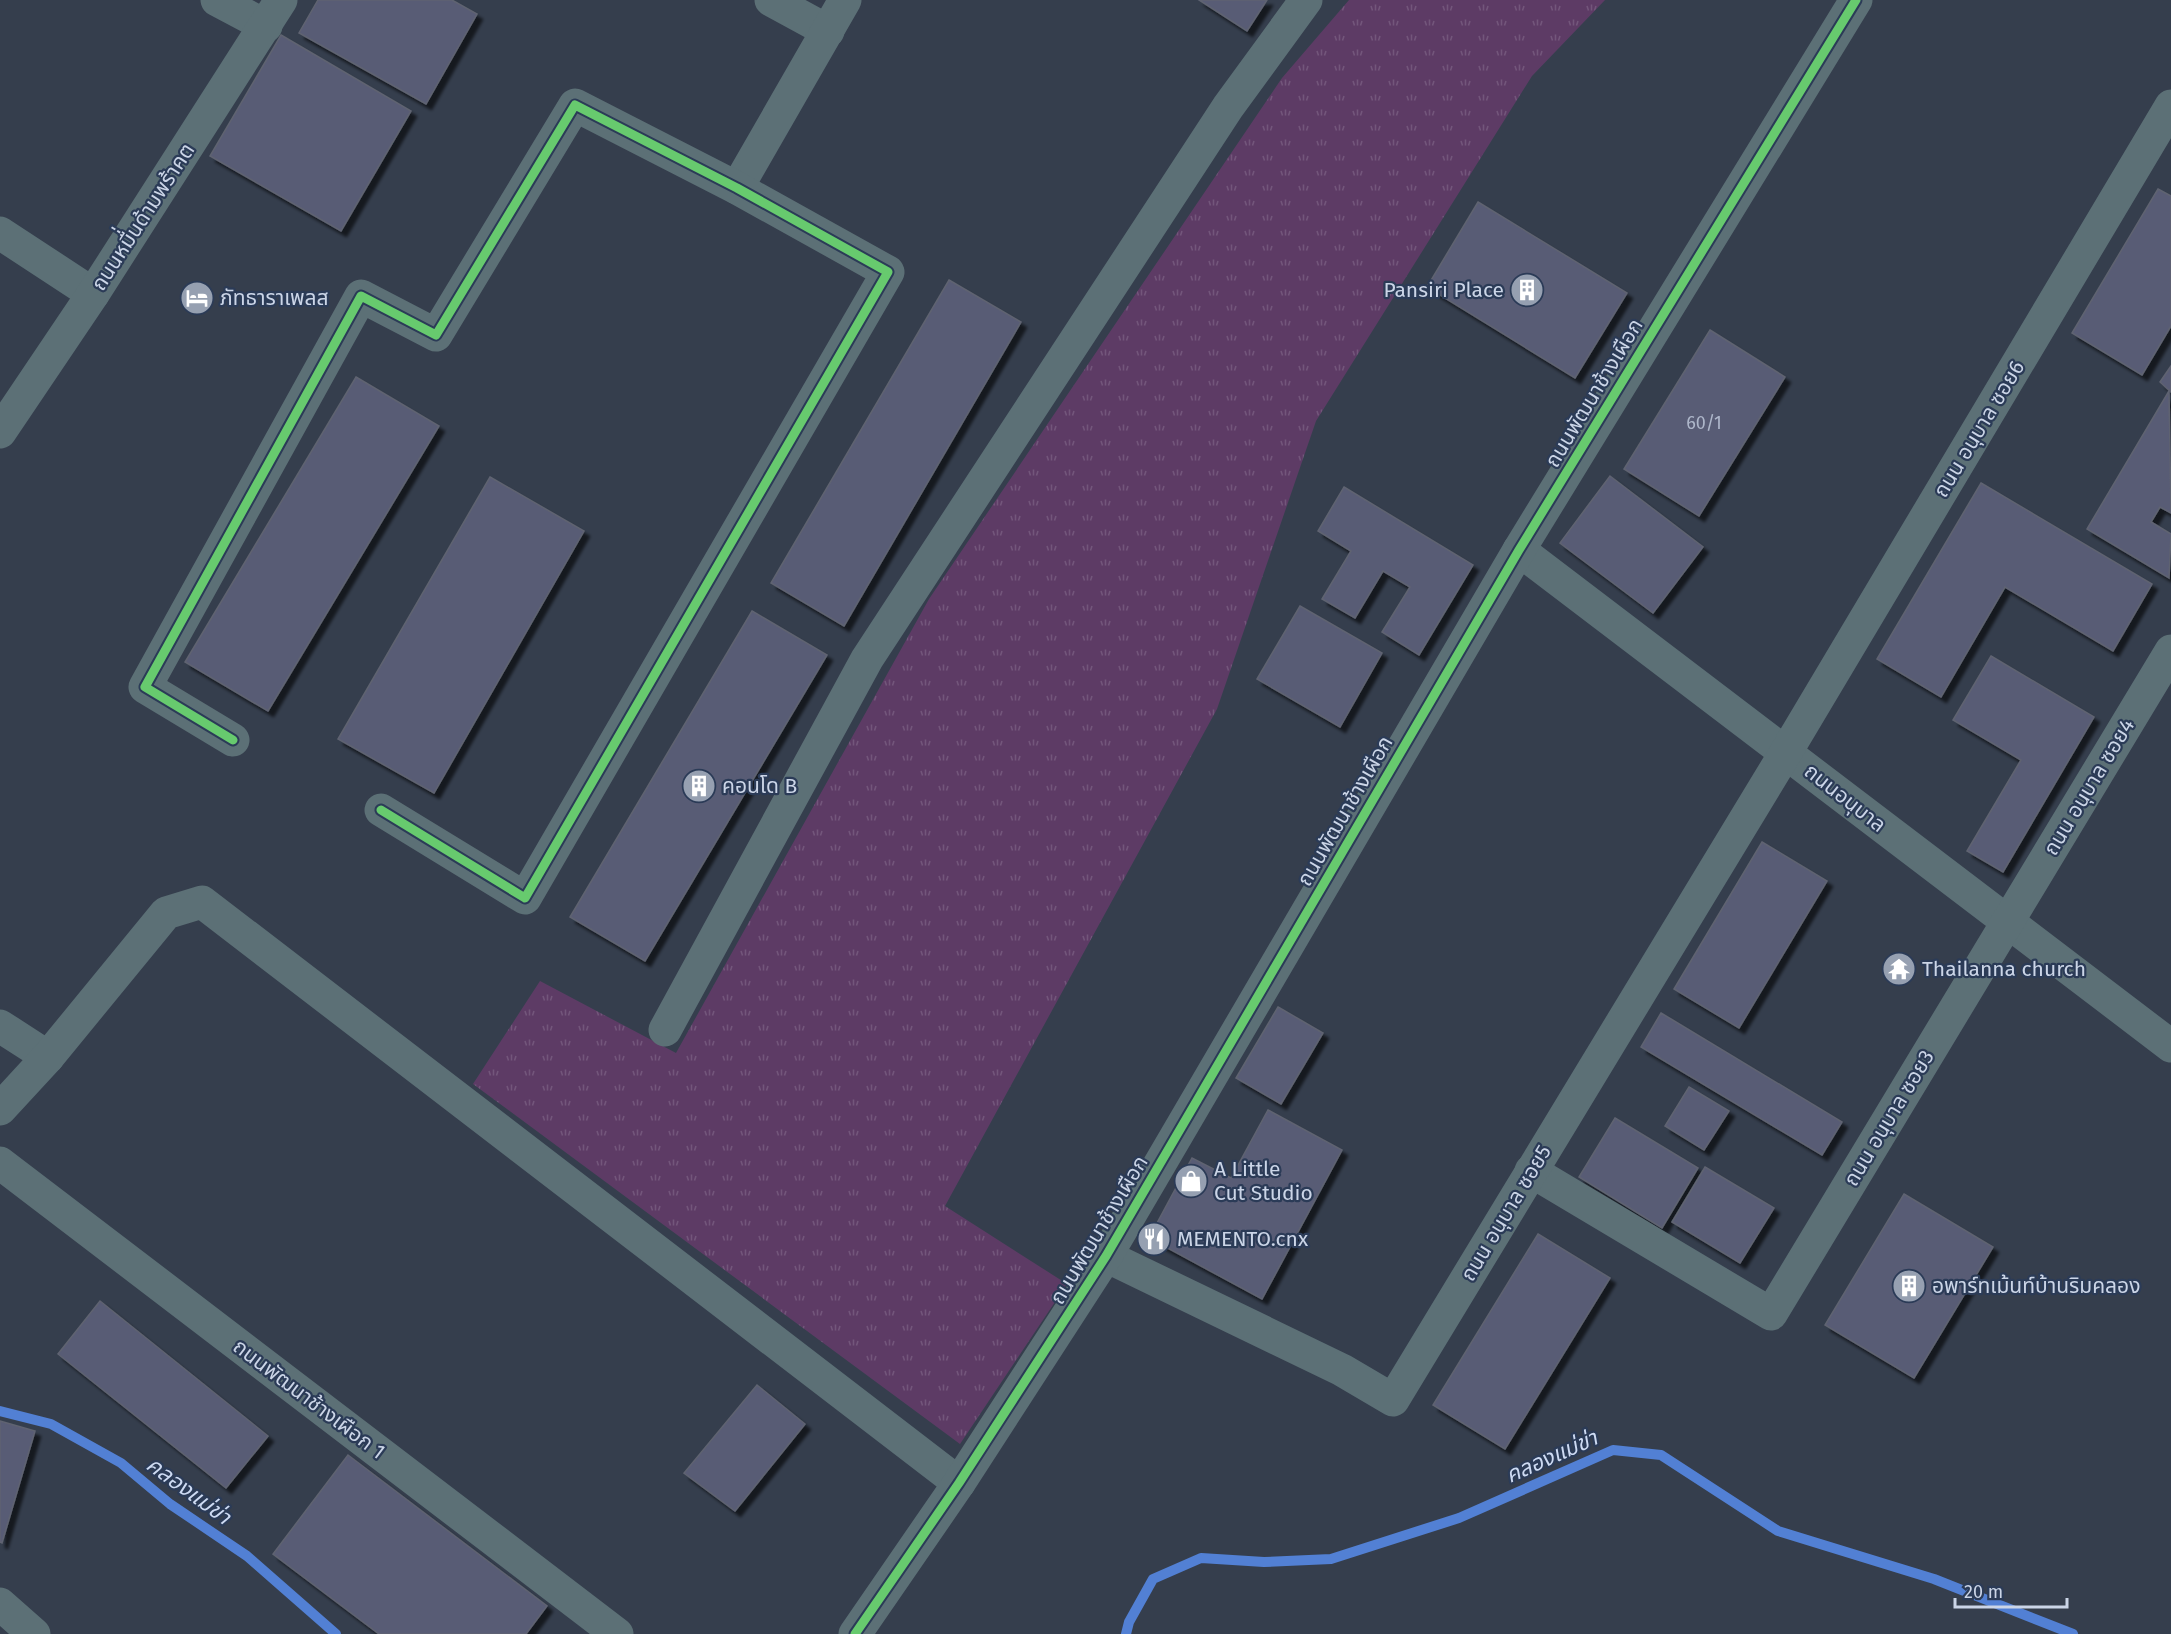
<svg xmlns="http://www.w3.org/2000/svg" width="2171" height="1634" font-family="'Fira Sans','Noto Sans Thai',sans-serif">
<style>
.grass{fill:url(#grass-tufts)}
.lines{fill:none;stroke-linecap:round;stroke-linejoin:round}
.stream{stroke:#5280d4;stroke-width:10}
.building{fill:#595c75;stroke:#5f6371;stroke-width:1.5;filter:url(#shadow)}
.minor{stroke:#5c7076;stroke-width:33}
.cycleway-casing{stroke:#2b3b57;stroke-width:13}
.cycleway{stroke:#67ca6e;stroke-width:9}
.labels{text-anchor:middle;stroke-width:4.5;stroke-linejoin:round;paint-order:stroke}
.number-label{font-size:18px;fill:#aeb7ca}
.street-label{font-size:21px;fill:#cbd5e7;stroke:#2b3b57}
.poi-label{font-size:21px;fill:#cbd5e7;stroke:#2b3b57;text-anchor:start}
.water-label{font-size:22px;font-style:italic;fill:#cedbf3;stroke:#2b3b57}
</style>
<defs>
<pattern id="grass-tufts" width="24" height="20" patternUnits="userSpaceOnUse" patternTransform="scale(1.5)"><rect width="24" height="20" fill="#5d3b65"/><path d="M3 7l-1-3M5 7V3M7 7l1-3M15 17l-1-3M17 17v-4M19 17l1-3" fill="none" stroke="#73567b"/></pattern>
<filter id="shadow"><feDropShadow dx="5.5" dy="5.5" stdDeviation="1.5" flood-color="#0009"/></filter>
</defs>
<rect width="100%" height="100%" fill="#353e4d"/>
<path class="grass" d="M1349,0H1605L1532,76L1316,421L1217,709L945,1206L1067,1284L960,1444L473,1084L540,981L676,1053L929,599L1282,78Z"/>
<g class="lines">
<g class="stream">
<path d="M0,1411L51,1424L121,1463L170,1504L247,1556L336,1634"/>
<path d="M1126,1634L1129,1622L1153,1579L1201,1558L1264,1562L1331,1559L1459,1518L1613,1450L1661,1455L1778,1531L1934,1579L2073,1634"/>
</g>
</g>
<g class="building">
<path d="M318,0H452L477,14L426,104L299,33Z"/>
<path d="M1199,0H1267L1247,31Z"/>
<path d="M281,35L411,111L341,231L210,156Z"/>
<path d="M2158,189L2171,196V326L2142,375L2072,333Z"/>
<path d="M1478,202L1627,293L1575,378L1427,287Z"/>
<path d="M949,280L1021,322L844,626L771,583Z"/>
<path d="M1710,330L1785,377L1699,516L1624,469Z"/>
<path d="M2171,366V392L2160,382Z"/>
<path d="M356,377L439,426L268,711L185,662Z"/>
<path d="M2169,391L2171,513L2160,507L2151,522L2171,534L2169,578L2087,529Z"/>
<path d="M1610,476L1703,547L1653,613L1560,543Z"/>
<path d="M490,477L584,531L434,793L338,739Z"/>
<path d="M1981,483L2152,584L2113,651L2005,587L1941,697L1877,659Z"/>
<path d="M1344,487L1473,565L1419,655L1382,632L1410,587L1383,571L1355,618L1322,599L1351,551L1318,531Z"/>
<path d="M1300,606L1382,653L1340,727L1257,679Z"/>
<path d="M752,611L827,655L645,961L570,917Z"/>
<path d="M1991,656L2094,717L2003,872L1967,851L2021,760L1953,720Z"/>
<path d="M1762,842L1827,881L1739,1028L1674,989Z"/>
<path d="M1278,1007L1323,1033L1281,1104L1236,1078Z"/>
<path d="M1661,1013L1842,1122L1822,1155L1641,1047Z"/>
<path d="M1689,1087L1729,1111L1704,1150L1665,1126Z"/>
<path d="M1268,1110L1342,1150L1262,1299L1149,1238L1192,1158L1231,1178Z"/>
<path d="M1615,1118L1698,1168L1662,1228L1579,1177Z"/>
<path d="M1705,1167L1774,1208L1740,1263L1672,1222Z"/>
<path d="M1904,1194L1993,1247L1914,1378L1825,1325Z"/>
<path d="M1538,1234L1610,1278L1505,1449L1433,1405Z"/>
<path d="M100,1301L268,1436L226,1488L58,1354Z"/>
<path d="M757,1385L805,1424L735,1511L684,1473Z"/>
<path d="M0,1421L35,1431L2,1543L0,1542Z"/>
<path d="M348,1455L547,1606L526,1634H379L273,1554Z"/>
</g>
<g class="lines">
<g class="minor">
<path d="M217,0L266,26"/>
<path d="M771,0L828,31"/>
<path d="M737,188L845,0"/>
<path d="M0,233L93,294"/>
<path d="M0,432L93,294L281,0"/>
<path d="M1519,550L2171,1046"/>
<path d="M233,740L145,687L361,296L436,335L575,105L737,188L888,272L525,898L381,810"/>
<path d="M0,1026L48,1057"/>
<path d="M665,1030L867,659L1228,107L1306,0"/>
<path d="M0,1109L48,1057L166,913L202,902L959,1483"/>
<path d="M0,1163L617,1634"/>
<path d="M1531,1171L1771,1314L2171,651"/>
<path d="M1106,1256L1342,1370L1393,1400L1786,752L2171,106"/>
<path d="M0,1604L34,1634"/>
<path d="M855,1634L959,1483L1106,1256L1519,550L1856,0"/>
</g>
<defs>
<g id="cycleway">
<path d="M233,740L145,687L361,296L436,335L575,105L737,188L888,272L525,898L381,810"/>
<path d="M855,1634L959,1483L1106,1256L1519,550L1856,0"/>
</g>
</defs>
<use href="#cycleway" class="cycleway-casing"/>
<use href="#cycleway" class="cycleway"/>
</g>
<defs>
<symbol id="building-disc" viewBox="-11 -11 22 22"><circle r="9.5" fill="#96a0b1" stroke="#2b3b57"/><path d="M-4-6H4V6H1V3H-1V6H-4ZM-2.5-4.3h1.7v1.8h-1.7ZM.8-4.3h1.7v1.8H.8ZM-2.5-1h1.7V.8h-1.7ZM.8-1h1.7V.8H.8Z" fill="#fff"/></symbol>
<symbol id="hotel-disc" viewBox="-11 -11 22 22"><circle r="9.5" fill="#96a0b1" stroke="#2b3b57"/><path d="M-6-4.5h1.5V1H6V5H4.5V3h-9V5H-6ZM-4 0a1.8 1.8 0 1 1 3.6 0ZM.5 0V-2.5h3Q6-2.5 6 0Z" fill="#fff"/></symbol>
<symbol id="temple-disc" viewBox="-11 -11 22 22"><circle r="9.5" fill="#96a0b1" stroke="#2b3b57"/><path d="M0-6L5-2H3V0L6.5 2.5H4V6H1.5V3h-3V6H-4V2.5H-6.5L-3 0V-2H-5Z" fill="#fff"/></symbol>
<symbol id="shop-disc" viewBox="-11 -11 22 22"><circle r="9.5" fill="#96a0b1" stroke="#2b3b57"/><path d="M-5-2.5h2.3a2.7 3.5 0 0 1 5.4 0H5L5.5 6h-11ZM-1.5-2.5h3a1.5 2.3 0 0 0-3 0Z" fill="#fff"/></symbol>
<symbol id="restaurant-disc" viewBox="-11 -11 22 22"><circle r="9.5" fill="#96a0b1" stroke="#2b3b57"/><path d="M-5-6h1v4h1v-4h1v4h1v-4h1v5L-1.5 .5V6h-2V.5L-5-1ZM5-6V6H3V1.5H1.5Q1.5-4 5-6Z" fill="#fff"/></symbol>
</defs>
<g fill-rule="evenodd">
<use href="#building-disc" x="1508" y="271" width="38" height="38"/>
<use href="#hotel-disc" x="178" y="279" width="38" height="38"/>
<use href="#building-disc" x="680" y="767" width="38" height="38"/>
<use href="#temple-disc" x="1880" y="950" width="38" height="38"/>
<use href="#shop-disc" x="1172" y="1162" width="38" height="38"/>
<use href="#restaurant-disc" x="1135" y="1220" width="38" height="38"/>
<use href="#building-disc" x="1890" y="1267" width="38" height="38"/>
</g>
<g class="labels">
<g class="number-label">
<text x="1704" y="429">60/1</text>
</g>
<g class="street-label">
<text transform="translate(143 217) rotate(-57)" y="7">ถนนหมื่่นด้ามพร้าคต</text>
<text transform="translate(1594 393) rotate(-59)" y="7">ถนนพัฒนาช้างเผือก</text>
<text transform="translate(1979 429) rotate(-59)" y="7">ถนน อนุบาล ซอย6</text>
<text transform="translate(2089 787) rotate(-59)" y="7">ถนน อนุบาล ซอย4</text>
<text transform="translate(1845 798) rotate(38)" y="7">ถนนอนุบาล</text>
<text transform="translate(1345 811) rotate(-60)" y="7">ถนนพัฒนาช้างเผือก</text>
<text transform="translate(1889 1118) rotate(-59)" y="7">ถนน อนุบาล ซอย3</text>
<text transform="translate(1506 1213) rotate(-59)" y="7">ถนน อนุบาล ซอย5</text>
<text transform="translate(1099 1230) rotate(-59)" y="7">ถนนพัฒนาช้างเผือก</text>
<text transform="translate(309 1399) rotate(37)" y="7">ถนนพัฒนาช้างเผือก 1</text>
</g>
<g class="poi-label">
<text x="1504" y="297" text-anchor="end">Pansiri Place</text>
<text x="220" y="305">ภัทธาราเพลส</text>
<text x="722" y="793">คอนโด B</text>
<text x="1922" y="976">Thailanna church</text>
<text x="1214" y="1176">A Little<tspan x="1214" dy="24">Cut Studio</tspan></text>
<text x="1177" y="1246">MEMENTO.cnx</text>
<text x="1932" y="1293">อพาร์ทเม้นท์บ้านริมคลอง</text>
</g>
<g class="water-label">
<text transform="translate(1551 1456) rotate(-24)" y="8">คลองแม่ข่า</text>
<text transform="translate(189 1490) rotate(36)" y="8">คลองแม่ข่า</text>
</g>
</g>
<path d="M1955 1598v9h112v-9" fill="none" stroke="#cbd5e7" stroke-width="3"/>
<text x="1964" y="1598" font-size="18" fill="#cbd5e7" stroke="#2b3b57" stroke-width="4.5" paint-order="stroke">20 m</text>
</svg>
